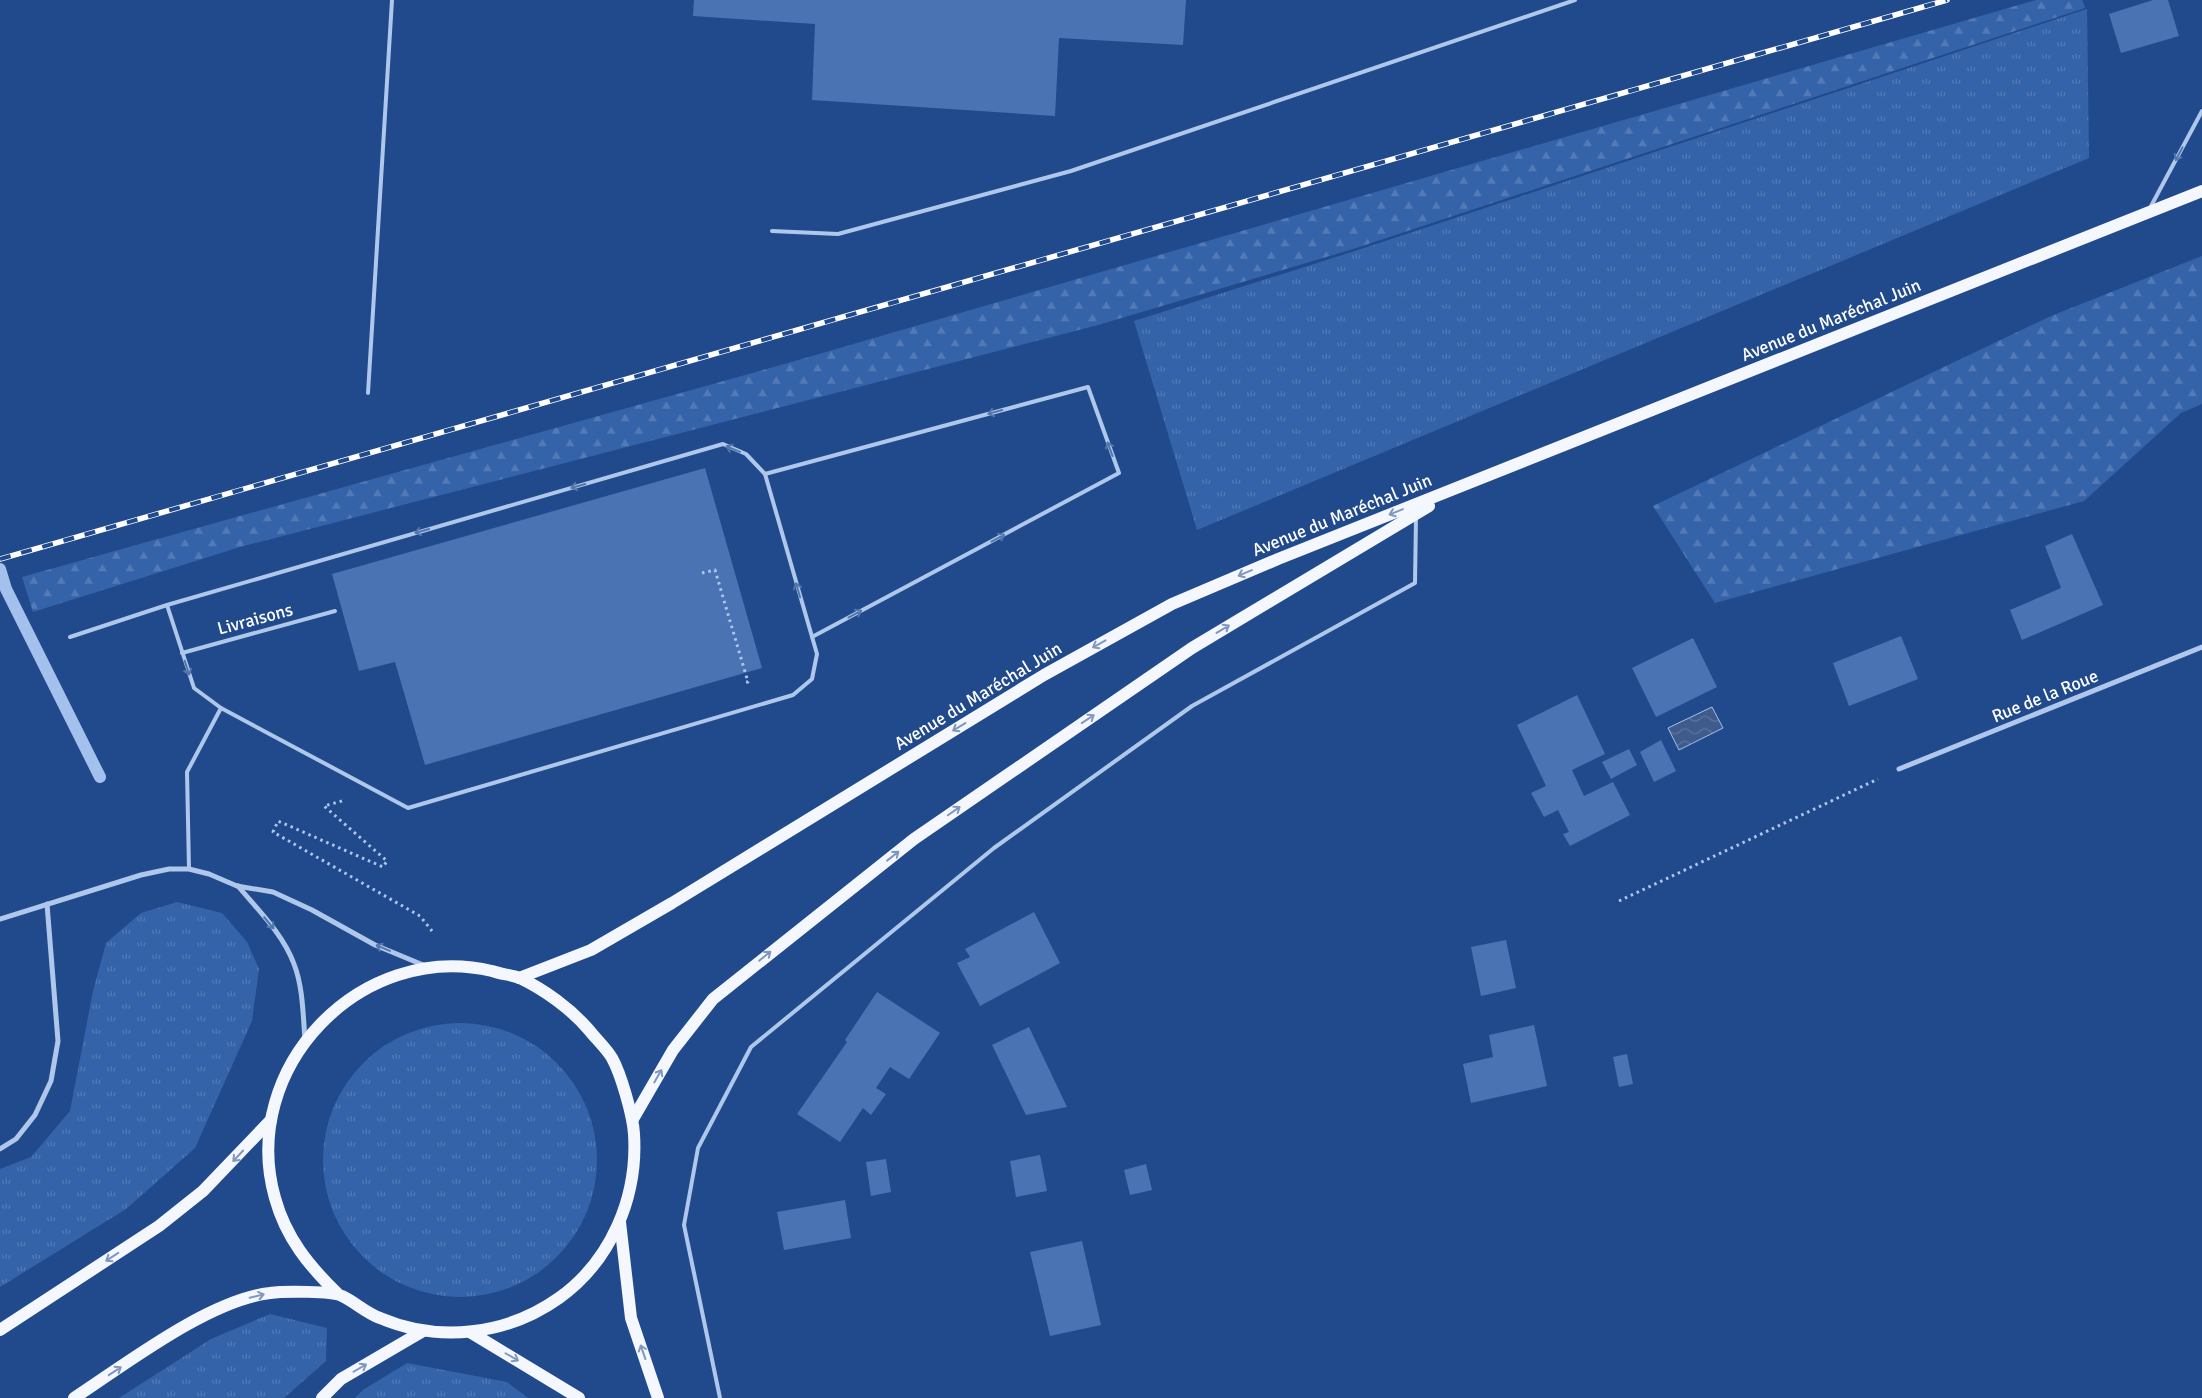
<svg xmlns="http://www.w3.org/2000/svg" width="2202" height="1398" font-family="Signika,sans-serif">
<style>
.grass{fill:url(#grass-tufts)}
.forest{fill:url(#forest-firs)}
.water{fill:url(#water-waves);stroke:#a3c1ec}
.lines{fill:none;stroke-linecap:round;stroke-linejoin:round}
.stream{stroke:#a3c1ec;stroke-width:12}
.building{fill:#4a73b3}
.path{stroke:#afc7eb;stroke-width:3;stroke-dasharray:2.5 4;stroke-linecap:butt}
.service{stroke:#afc7eb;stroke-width:4}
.minor{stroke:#afc7eb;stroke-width:5}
.primary{stroke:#f4f7fe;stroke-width:12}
.rail-casing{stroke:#fff;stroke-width:5.5}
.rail{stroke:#214a8c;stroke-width:4;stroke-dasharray:11;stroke-linecap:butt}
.oneway{stroke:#5376ad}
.oneway2{stroke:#8098bf}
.labels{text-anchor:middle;stroke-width:5;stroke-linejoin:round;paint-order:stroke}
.street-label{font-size:18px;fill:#fff;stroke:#214a8c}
</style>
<defs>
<pattern id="grass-tufts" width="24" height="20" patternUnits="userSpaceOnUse" patternTransform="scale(1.25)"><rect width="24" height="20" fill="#3563a9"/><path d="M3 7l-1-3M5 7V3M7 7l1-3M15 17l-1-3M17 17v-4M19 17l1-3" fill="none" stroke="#537ab6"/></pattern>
<pattern id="forest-firs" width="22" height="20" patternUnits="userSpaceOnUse" patternTransform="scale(1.25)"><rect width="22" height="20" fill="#3563a9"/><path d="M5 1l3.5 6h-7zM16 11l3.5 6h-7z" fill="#537ab6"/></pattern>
<pattern id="water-waves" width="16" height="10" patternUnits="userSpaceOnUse" patternTransform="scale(1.25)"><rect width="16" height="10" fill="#3e5b8b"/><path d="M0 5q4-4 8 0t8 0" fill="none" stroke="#5b749c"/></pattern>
</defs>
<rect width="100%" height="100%" fill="#214a8c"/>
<g class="grass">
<path d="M2087,9L2089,158L1197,530L1134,321L1355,251Z"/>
<path d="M177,902L222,913L247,942L259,969L252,1021L195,1148L126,1209L0,1287V1169L31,1157L70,1111L93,991L106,943L141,913Z"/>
<circle cx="460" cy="1160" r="137"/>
<path d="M270,1314L327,1328L326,1361L284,1398H119L211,1339Z"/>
<path d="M407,1363L507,1382L528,1398H355L363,1390Z"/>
</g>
<g class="forest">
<path d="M2036,0H2082L2085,8L1353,249L1098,325L240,547L33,612L22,577L795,361Z"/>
<path d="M2202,256V404L2181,413L2084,501L1715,603L1653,506L2051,316Z"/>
</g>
<path class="water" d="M1712,707L1723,728L1679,750L1668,728Z"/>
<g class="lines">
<path class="stream" d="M0,569L6,589L100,777"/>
</g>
<g class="building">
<path d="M694,0H1186L1183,45L1059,38L1055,116L812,100L815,24L693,16Z"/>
<path d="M2153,0H2168L2179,36L2121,53L2109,14Z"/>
<path d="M705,468L762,668L425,765L395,662L359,671L332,574Z"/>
<path d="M2072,534L2103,605L2022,640L2010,610L2061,588L2045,546Z"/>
<path d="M1901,636L1918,679L1849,706L1833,663Z"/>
<path d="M1693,638L1717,687L1656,717L1632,668Z"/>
<path d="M1577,695L1605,754L1572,770L1584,796L1613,782L1630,815L1570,846L1563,834L1569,832L1558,810L1544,817L1531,793L1546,786L1517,725Z"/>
<path d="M1661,740L1676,771L1654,782L1640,752Z"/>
<path d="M1629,749L1637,765L1611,779L1602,762Z"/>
<path d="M1034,912L1060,963L980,1006L957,963L970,957L965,949Z"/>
<path d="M1506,940L1516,988L1481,996L1471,947Z"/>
<path d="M877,992L940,1033L909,1079L890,1067L876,1088L886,1094L871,1115L863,1108L840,1142L797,1114L847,1042L845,1040Z"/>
<path d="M1534,1025L1547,1086L1471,1103L1463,1064L1493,1057L1489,1035Z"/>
<path d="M1029,1027L1067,1107L1026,1115L992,1045Z"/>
<path d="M1627,1054L1633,1084L1619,1087L1613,1057Z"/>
<path d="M1040,1155L1047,1191L1016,1197L1010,1161Z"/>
<path d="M886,1159L891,1192L871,1196L866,1162Z"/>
<path d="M1146,1164L1152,1190L1130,1195L1124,1170Z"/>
<path d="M845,1200L851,1238L784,1250L777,1212Z"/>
<path d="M1082,1241L1101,1325L1050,1336L1030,1252Z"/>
</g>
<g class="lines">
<g class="path">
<path d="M702,573L715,570L748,682H746"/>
<path d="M342,801L324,806L387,861L383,867L278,821L273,832L420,916L432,931"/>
<path d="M1619,901L1878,779"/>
</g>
<g class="service">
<path d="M2150,208L2202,111"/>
<path d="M772,231L838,234L1071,171L1575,0"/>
<path d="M368,393L392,0"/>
<path d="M765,474L1088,387L1119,473L812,637"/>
<path d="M70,637L167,605L723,444L746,454L765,474L817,654L812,679L793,695L408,808L221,708L194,688L167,605"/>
<path d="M182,653L335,611"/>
<path d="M189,869L187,772L221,708"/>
<path d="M720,1398L684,1225L698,1148L751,1047L994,848L1192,706L1415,583L1416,517"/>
</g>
<g class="minor">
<path d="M1899,769L2202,647"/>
<path d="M238,886C258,910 283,934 294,964C303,987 303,1015 305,1040"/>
<path d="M0,919L141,875L169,869H189L209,874L237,886L273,892L312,910L375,945L428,967"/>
<path d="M0,1149L16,1139L35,1115L51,1081L58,1041L47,904"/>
</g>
<g class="primary">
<path d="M519,978L591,950L672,903L1044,675L1172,604L1278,559L2202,191"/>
<path d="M633,1119L673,1050L713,999L914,839L1192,648L1429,506"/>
<path d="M620,1222L631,1318L658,1398"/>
<path d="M0,1330L159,1226L203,1191L271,1120"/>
<path d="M470,1332L579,1398"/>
<path d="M74,1398C126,1364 209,1300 270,1293C283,1291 333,1291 342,1296C355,1302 366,1313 380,1318C439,1343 507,1335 559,1298C611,1261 638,1197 634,1134C633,1116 621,1074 612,1058C606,1048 596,1039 589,1030C571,1009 545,990 520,978C511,975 501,974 492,971C361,940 238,1068 275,1198C286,1238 309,1266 338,1294"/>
<path d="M322,1398L341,1379L423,1331"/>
</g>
<defs>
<path id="rail" d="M0,559L1947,0"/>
</defs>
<use href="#rail" class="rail-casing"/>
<use href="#rail" class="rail"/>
</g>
<defs><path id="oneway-shaft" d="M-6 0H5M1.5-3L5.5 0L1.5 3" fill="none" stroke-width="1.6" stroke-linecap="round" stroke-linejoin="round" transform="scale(1.25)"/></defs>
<g class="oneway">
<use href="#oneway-shaft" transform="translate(2179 154) rotate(118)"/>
<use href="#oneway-shaft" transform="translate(995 412) rotate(165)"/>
<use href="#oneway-shaft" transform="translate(733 449) rotate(-157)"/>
<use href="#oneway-shaft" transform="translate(1110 449) rotate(-110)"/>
<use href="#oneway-shaft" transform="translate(578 486) rotate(164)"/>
<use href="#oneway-shaft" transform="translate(422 531) rotate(164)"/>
<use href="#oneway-shaft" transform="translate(998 538) rotate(-28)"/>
<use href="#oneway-shaft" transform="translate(798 590) rotate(-106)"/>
<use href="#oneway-shaft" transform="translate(855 614) rotate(-28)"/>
<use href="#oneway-shaft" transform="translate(187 668) rotate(72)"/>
<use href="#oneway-shaft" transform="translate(269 923) rotate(50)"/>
<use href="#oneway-shaft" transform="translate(383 948) rotate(-157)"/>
</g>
<g class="oneway2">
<use href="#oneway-shaft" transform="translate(1396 512) rotate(158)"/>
<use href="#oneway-shaft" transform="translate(1245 573) rotate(157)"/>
<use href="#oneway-shaft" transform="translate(1223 629) rotate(-31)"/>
<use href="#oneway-shaft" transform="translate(1099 644) rotate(151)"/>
<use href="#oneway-shaft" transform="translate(1088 719) rotate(-34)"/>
<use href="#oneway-shaft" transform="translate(959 727) rotate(149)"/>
<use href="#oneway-shaft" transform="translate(954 811) rotate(-35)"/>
<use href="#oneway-shaft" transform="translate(893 856) rotate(-38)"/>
<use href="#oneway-shaft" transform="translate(765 956) rotate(-39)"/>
<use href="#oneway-shaft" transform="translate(658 1076) rotate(-60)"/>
<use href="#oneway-shaft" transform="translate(238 1156) rotate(133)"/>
<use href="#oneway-shaft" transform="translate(112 1257) rotate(147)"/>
<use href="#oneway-shaft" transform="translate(257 1296) rotate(-13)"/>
<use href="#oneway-shaft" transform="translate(643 1352) rotate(-109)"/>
<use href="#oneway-shaft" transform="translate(512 1357) rotate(30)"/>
<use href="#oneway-shaft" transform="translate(360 1368) rotate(-30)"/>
<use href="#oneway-shaft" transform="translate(115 1371) rotate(-33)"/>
</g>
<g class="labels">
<g class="street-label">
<text transform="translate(1831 320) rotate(-22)" y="6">Avenue du Maréchal Juin</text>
<text transform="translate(1342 515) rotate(-22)" y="6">Avenue du Maréchal Juin</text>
<text transform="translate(255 619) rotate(-15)" y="6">Livraisons</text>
<text transform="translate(978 696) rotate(-31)" y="6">Avenue du Maréchal Juin</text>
<text transform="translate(2045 696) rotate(-22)" y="6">Rue de la Roue</text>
</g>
</g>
</svg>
